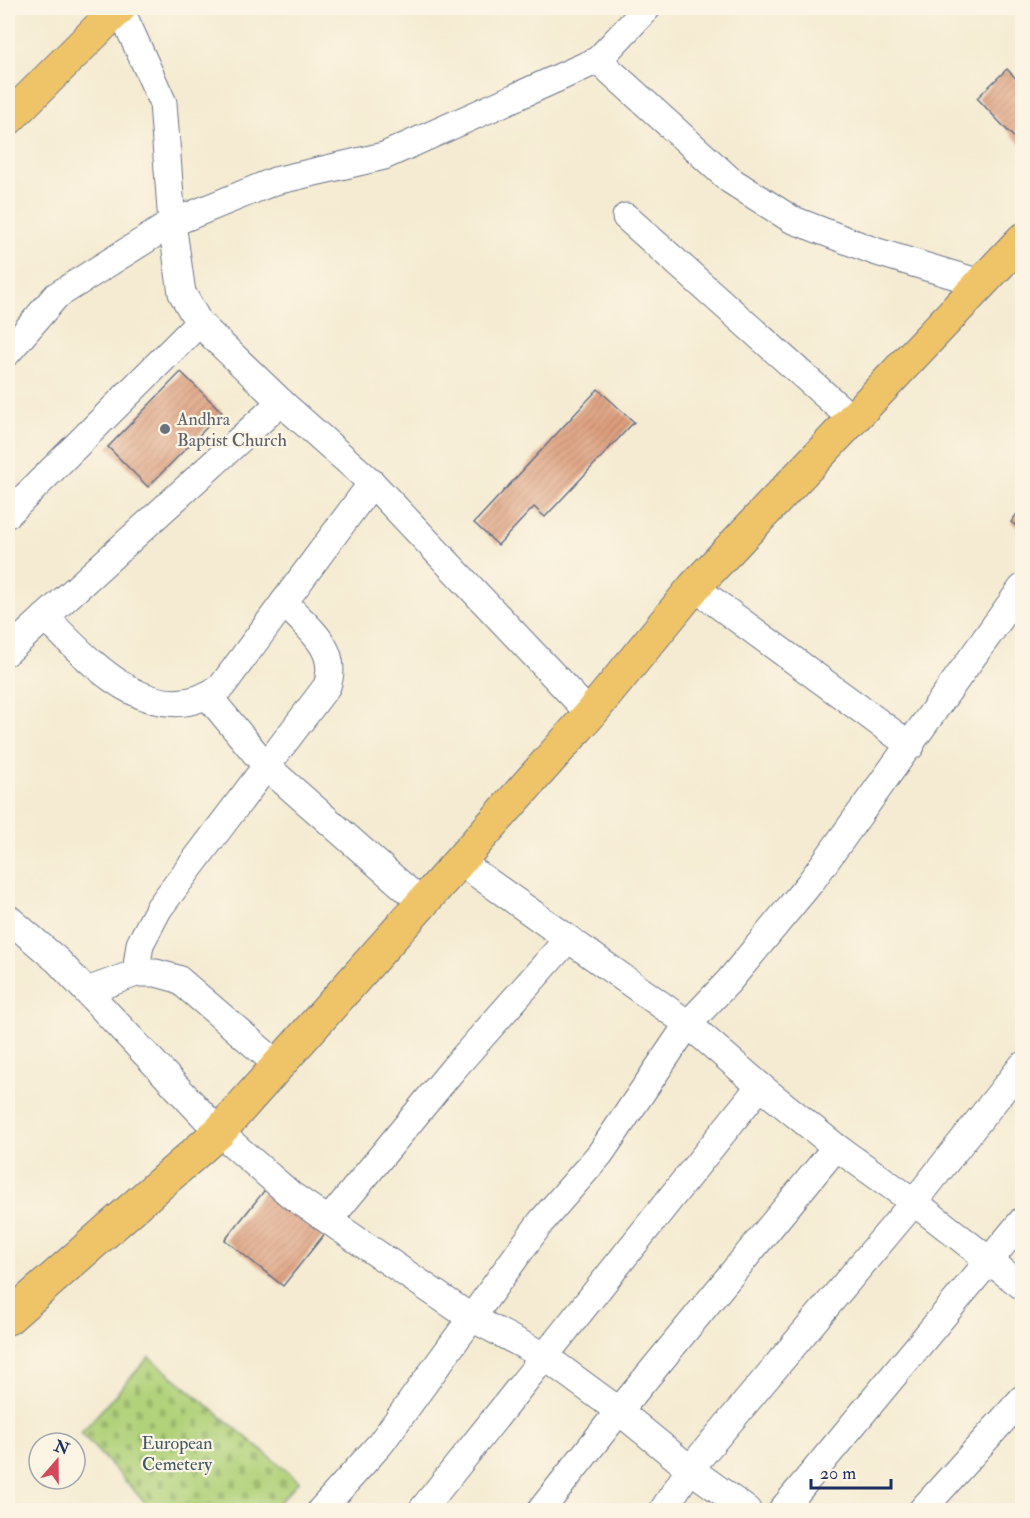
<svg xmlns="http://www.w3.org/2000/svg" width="1030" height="1518" font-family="'IM FELL Double Pica',serif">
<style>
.cemetery{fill:url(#cemetery-stones);stroke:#66806c;stroke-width:1.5}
.building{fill:url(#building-hatch)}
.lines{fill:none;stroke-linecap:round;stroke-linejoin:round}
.minor-casing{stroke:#677187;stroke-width:29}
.major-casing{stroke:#677187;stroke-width:35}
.minor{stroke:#fff;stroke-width:27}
.major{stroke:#efc469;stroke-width:33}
.worship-dot{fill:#6b7280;stroke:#fcf5e5;stroke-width:2}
.labels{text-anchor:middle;stroke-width:4.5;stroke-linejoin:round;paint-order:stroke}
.worship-label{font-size:18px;fill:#5b616d;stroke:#fcf5e5;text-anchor:start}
.park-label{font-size:18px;fill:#405865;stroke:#fcf5e5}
</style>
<defs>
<pattern id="cemetery-stones" width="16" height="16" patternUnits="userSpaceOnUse" patternTransform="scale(1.5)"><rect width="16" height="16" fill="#b1d27a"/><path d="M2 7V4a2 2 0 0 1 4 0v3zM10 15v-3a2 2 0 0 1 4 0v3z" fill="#98b56c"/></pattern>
<pattern id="building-hatch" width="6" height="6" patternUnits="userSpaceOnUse" patternTransform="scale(1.5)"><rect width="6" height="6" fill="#de9f7d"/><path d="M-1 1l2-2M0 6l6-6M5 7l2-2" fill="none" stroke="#b3826a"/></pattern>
</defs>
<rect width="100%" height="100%" fill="#fcf5e5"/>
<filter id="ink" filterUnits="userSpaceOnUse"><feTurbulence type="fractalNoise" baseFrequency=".0167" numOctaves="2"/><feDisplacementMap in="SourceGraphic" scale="12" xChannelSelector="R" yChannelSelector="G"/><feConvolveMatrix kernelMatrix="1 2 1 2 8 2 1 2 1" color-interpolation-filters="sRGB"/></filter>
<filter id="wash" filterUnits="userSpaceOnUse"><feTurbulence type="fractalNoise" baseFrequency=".008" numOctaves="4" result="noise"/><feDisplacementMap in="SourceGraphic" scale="24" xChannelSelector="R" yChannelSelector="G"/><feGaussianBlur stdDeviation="1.35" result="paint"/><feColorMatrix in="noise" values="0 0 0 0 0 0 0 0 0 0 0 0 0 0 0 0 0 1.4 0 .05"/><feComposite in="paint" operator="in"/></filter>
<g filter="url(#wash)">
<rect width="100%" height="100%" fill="#f5ebd2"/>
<path class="cemetery" d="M149,1357L299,1481L272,1510H152L81,1433Z"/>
<g id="blocks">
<g class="building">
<path d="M1007,69L1022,85V146L977,98Z"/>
<path d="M181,372L222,412L148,487L108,447Z"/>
<path d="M598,389L634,422L545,517L534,507L498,545L474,523Z"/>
<path d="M1022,507V530L1011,522Z"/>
<path d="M272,1181L330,1227L283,1286L225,1240Z"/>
</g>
</g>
</g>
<g filter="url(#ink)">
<use href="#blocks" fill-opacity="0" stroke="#677187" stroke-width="1.5"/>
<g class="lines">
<defs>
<g id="minor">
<path d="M120,8L163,103L172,223L182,293L199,323L281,402L372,483L590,714"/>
<path d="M598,60L730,180L791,219L874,251L980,283"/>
<path d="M626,217L852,419"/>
<path d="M8,352L56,296L172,223L275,181L384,156L598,60L647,8"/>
<path d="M8,514L199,323"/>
<path d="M694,587L911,746"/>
<path d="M45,617C90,662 155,736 222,686L372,483"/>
<path d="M8,651L281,402"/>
<path d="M208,696L266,766L422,903"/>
<path d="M459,861L688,1024L760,1086L836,1147L914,1202L1022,1286"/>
<path d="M8,918L58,961L219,1132L291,1195L470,1317L544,1356L619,1411L690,1469L747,1510"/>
<path d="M136,973L140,944L159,908L327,686C340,648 307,628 284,602"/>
<path d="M87,991L136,973H156L178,979L278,1065"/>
<path d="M329,1220L454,1068L568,939"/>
<path d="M321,1510L381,1443L541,1222L600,1154L688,1024L729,981L810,883L1022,588"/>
<path d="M422,1510L760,1086"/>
<path d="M541,1510L619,1411L836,1147"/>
<path d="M663,1510L690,1469L914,1202L1022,1066"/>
<path d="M782,1510L1022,1221"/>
<path d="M922,1510L1022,1399"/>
</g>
<g id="major">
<path d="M8,119L119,8"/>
<path d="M8,1318L219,1132L590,714L694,587L1022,240"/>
</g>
</defs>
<use href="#minor" class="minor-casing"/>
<use href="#major" class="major-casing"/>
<use href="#minor" class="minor"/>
<use href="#major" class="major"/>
</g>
</g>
<circle class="worship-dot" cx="165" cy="429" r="6"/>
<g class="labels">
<g class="worship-label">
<text x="177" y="425">Andhra<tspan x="177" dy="21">Baptist Church</tspan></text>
</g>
<g class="park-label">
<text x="177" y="1449">European<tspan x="177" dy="21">Cemetery</tspan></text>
</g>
</g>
<rect width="1030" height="1518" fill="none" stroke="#fcf5e5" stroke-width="30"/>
<g transform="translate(57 1461) rotate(20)"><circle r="28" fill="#fcf5e5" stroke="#a2a6af" stroke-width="1.5"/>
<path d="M0-4.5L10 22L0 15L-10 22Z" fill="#d1495b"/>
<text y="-9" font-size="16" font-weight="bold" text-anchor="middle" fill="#1b2f5e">N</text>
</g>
<path d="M811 1479v9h80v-9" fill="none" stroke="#1b2f5e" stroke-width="3"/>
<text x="820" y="1479" font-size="18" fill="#1b2f5e" stroke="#fcf5e5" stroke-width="4.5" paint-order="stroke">20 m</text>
</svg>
